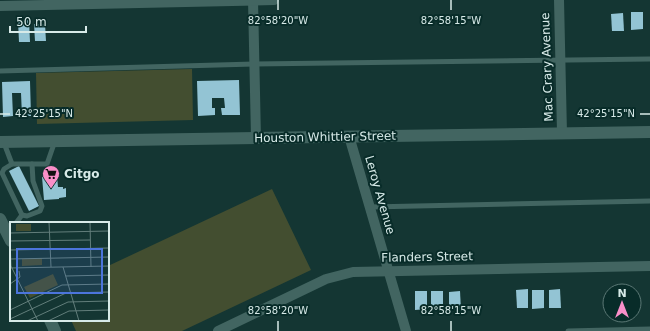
<svg xmlns="http://www.w3.org/2000/svg" width="650" height="331" font-family="'DejaVu Sans',sans-serif">
<style>
.green{fill:#434e30}
.building{fill:#93c4d4}
.lines{fill:none;stroke-linecap:round;stroke-linejoin:round}
.lane{stroke:#426561;stroke-width:5}
.street{stroke:#426561;stroke-width:10}
.secondary{stroke:#426561;stroke-width:12}
.ticks{fill:none;stroke:#d7eae8;stroke-width:1.5}
.labels{text-anchor:middle;stroke-width:4;stroke-linejoin:round;paint-order:stroke}
.street-label{font-size:12px;fill:#d7eae8;stroke:#082c29}
.poi-label{font-size:12px;font-weight:bold;fill:#d7eae8;stroke:#082c29;text-anchor:start}
.inset-road{fill:none;stroke:#627e7b;stroke-width:1}
.view{fill:#4c75dc;fill-opacity:0.15;stroke:#4c75dc;stroke-width:2}
.inset-edge{fill:none;stroke:#d7eae8;stroke-width:2}
.ticks-label{font-size:10px;text-anchor:middle;fill:#d7eae8;stroke:#082c29;stroke-width:4;stroke-linejoin:round;paint-order:stroke}
</style>
<rect width="100%" height="100%" fill="#143633"/>
<g class="green">
<path d="M192,69L193,120L37,124L36,73Z"/>
<path d="M272,189L311,270L182,331H76L71,320H108V266Z"/>
</g>
<g class="building">
<path d="M631,12H643V29L631,30Z"/>
<path d="M623,13L624,31H612L611,14Z"/>
<path d="M29,20L30,42H19L18,21Z"/>
<path d="M34,24H45L46,41H35Z"/>
<path d="M239,80L240,115H222L221,108H225L224,98H212V108H215V115L198,116L197,81Z"/>
<path d="M30,81L31,116H22L21,93H12L13,116L3,117L2,82Z"/>
<path d="M19,166L39,206L29,211L9,171Z"/>
<path d="M57,176L58,187H63V189L66,188V197L59,198V199L44,200L42,177Z"/>
<path d="M528,289V308H517L516,290Z"/>
<path d="M560,289L561,308H549V290Z"/>
<path d="M532,290H544V308L532,309Z"/>
<path d="M415,291H427V309L415,310Z"/>
<rect x="431" y="291" width="12" height="19"/>
<path d="M460,291L461,310H449V292Z"/>
</g>
<g class="lines">
<g class="lane">
<path d="M0,71L254,64L650,59"/>
<path d="M4,143L12,164H47L55,141"/>
<path d="M12,164L4,169L2,173L22,215L16,223"/>
<path d="M370,207L650,201"/>
<path d="M22,215L27,216L40,211L42,206L33,181L32,164"/>
<path d="M568,331L650,329"/>
</g>
<g class="street">
<path d="M253,0L256,138"/>
<path d="M559,0L562,133"/>
<path d="M0,6L274,0"/>
<path d="M349,136L406,331"/>
<path d="M218,331L326,279L353,272L650,266"/>
</g>
<g class="secondary">
<path d="M0,142L650,132"/>
<path d="M0,219L11,241"/>
<path d="M50,320L55,331"/>
</g>
</g>
<path class="ticks" d="M278,0V10M451,0V10M0,114H10M640,114H650M278,321V331M451,321V331"/>
<defs>
<symbol id="supermarket-pin" viewBox="-11 -11 22 30"><path d="M0 17L-7.5 6A9.5 9.5 0 1 1 7.5 6Z" fill="#f98fc9" stroke="#082c29"/><path d="M-6-5.5h2.5l.6 2H6L4.5 2H-2.5L-4.4-4H-6ZM-1.5 3.2a1.3 1.3 0 1 0 .1 0ZM3 3.2a1.3 1.3 0 1 0 .1 0Z" fill="#111"/></symbol>
</defs>
<g fill-rule="evenodd">
<use href="#supermarket-pin" x="41" y="164" width="20" height="27"/>
</g>
<g class="labels">
<g class="street-label">
<text transform="translate(547 67) rotate(-92)" y="4">Mac Crary Avenue</text>
<text transform="translate(325 137) rotate(-1)" y="4">Houston Whittier Street</text>
<text transform="translate(380 195) rotate(74)" y="4">Leroy Avenue</text>
<text transform="translate(427 257) rotate(-1)" y="4">Flanders Street</text>
</g>
<g class="poi-label">
<text x="64" y="178">Citgo</text>
</g>
</g>
<g transform="translate(10 222)">
<rect width="99" height="99" fill="#143633"/>
<path d="M6,2H21V9H6ZM32,36V43L12,44V37ZM43,52L48,63L20,76L14,65Z" fill="#434e30"/>
<path class="inset-road" d="M39,0L41,45M80,0L81,45M0,11L99,9M0,17L1,44L28,99M0,19L80,18M0,28L99,26M0,37L99,35M53,45L69,99M0,46L99,44M56,54L99,53M0,62L10,55L9,49M0,88L52,63L99,62M0,97L56,71L99,70M17,99L58,80L99,79M38,99L59,89L99,88M59,99L99,98"/>
<path class="view" d="M7,27H92V71H7Z"/>
<rect width="99" height="99" class="inset-edge"/>
</g>
<g class="ticks-label">
<text x="278" y="24">82°58'20"W</text>
<text x="451" y="24">82°58'15"W</text>
<text x="44" y="117">42°25'15"N</text>
<text x="606" y="117">42°25'15"N</text>
<text x="278" y="314">82°58'20"W</text>
<text x="451" y="314">82°58'15"W</text>
</g>
<g transform="translate(622 303)"><circle r="19" fill="#082c29" stroke="#5b7875"/>
<path d="M0-3L7 15L0 10L-7 15Z" fill="#f98fc9"/>
<text y="-6" font-size="11" font-weight="bold" text-anchor="middle" fill="#d7eae8">N</text>
</g>
<path d="M10 26v6h76v-6" fill="none" stroke="#d7eae8" stroke-width="2"/>
<text x="16" y="26" font-size="12" fill="#d7eae8" stroke="#082c29" stroke-width="3" paint-order="stroke">50 m</text>
</svg>
